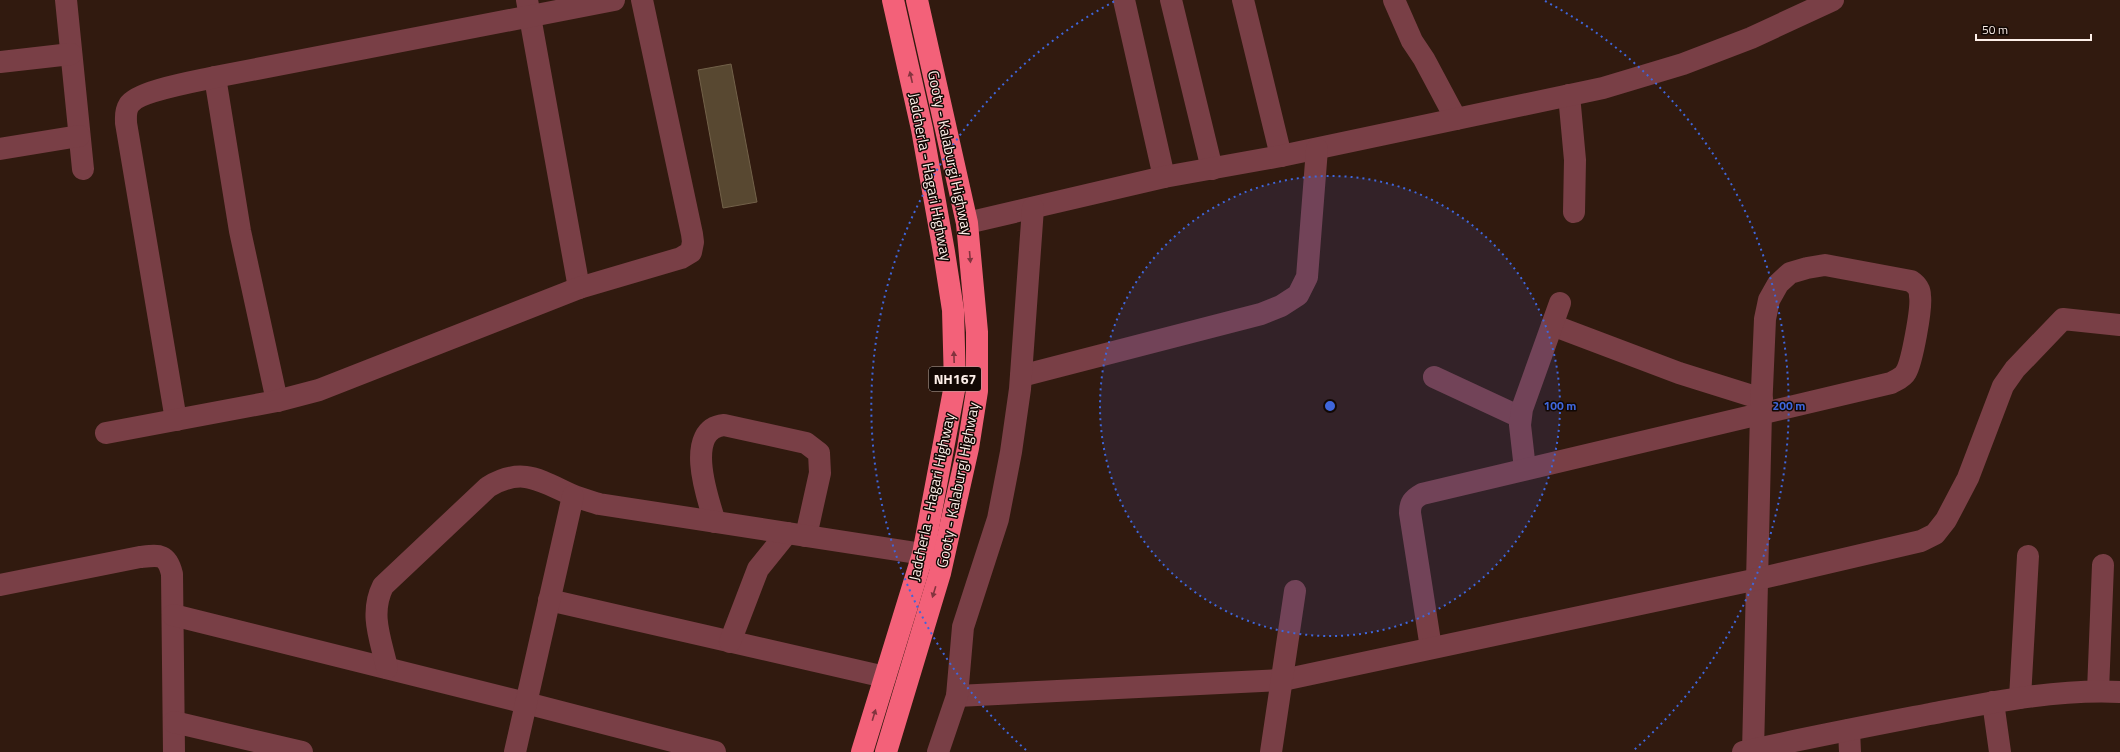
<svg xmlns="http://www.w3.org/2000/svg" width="2120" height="752" font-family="'Titillium Web',sans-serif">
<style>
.building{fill:#584831;stroke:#726149}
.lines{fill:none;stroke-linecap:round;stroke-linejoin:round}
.minor{stroke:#793f46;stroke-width:22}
.highway{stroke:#f36179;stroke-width:22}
.oneway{fill:#82343e}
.ring{fill:none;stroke:#3f66db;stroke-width:2;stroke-dasharray:2 4}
.labels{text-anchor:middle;stroke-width:3;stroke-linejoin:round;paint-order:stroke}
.shield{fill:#120804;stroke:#b6aaa4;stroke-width:1}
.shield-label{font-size:14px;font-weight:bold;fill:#fdefe9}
.street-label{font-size:15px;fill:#fdefe9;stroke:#120804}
.centre{fill:#3f66db;stroke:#120804;stroke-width:2}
.ring-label{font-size:12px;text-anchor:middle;font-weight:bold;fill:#3f66db;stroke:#120804;stroke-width:3;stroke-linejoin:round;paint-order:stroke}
</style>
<rect width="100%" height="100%" fill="#311a0f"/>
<path class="building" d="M731,64L757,202L723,208L698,70Z"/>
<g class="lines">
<g class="minor">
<path d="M66,0L83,169"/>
<path d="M527,0L579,288"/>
<path d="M1124,0L1164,177"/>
<path d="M1171,0L1212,169"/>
<path d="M1243,0L1281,156"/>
<path d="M1394,0L1412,41L1424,59L1456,119"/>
<path d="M0,62L71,54"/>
<path d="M215,77L240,231L277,401"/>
<path d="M1569,95L1575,160L1574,212"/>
<path d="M0,149L79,136"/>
<path d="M967,223L1164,177L1281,156L1603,88L1683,64L1751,38L1833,0"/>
<path d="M1552,325L1679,373L1762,399"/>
<path d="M1021,376L1261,314L1281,306L1298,295L1307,277L1317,149"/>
<path d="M1434,377L1520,417"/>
<path d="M176,420L126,123C126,117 125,111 129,105C137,91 198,81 215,77L614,0"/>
<path d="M106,433L277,401L319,390L579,288L681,258L691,252L693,242L692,234L642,0"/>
<path d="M1525,469L1520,425L1522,409L1560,303"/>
<path d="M715,522C708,500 683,429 724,425L806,443L819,453L820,473L806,536"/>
<path d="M0,585L140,557C159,555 167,553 172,574L174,752"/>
<path d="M549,600L885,677"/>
<path d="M173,615L526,703L715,752"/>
<path d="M730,642L758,569L787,533"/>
<path d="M1431,648L1410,513C1410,503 1413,499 1422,494L1891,383C1896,380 1903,378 1906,372C1912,362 1922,308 1920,296C1920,289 1917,285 1911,281L1825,265L1807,268L1790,273L1778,284L1769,300L1765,319L1761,412L1753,752"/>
<path d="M387,668C381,640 369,614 383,586L488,487C522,466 541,481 572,495C581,499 590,501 599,504L923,554"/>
<path d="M2098,691L2103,565"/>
<path d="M957,696L1283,680L1758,579L1921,541L1935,534L1946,520L1968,478L2003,386L2015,369L2063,319L2120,325"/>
<path d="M2020,698L2028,556"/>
<path d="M1993,702L2000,752"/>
<path d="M174,722L302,752"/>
<path d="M1849,730L1850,752"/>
<path d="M515,752L573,496"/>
<path d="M938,752L957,696L963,627L998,519L1011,452L1020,389L1033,208"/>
<path d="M1271,752L1295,591"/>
<path d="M1743,752C1805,738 1868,726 1930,714C1993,702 2056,689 2120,692"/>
</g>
<g class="highway">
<path d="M862,752L923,554L955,385L953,310L944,252L922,129L893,0"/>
<path d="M886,752L940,573L968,448L977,391V332L967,223L917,0"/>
</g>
</g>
<defs><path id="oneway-solid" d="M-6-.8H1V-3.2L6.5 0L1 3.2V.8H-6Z"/></defs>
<g class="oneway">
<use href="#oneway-solid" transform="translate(911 77) rotate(-103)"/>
<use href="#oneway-solid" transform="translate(970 257) rotate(85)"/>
<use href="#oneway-solid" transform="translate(954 357) rotate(-92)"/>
<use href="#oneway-solid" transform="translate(934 592) rotate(107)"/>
<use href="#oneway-solid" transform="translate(874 715) rotate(-73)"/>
</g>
<circle cx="1330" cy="406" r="230" fill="#3f66db" fill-opacity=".12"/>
<g class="ring">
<circle cx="1330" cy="406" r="230"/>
<path d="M1026 750A459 459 0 0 1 1115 1M1545 1A459 459 0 0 1 1634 750"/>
</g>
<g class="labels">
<rect class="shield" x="929" y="367" width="52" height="24" rx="3"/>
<g class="shield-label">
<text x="955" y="384">NH167</text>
</g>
<g class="street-label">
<text transform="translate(950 153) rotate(78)" y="5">Gooty - Kalaburgi Highway</text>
<text transform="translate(930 177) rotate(79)" y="5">Jadcherla - Hagari Highway</text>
<text transform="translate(958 485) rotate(-79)" y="5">Gooty - Kalaburgi Highway</text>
<text transform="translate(932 497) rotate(-78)" y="5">Jadcherla - Hagari Highway</text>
</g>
</g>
<circle cx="1330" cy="406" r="6" class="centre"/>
<g class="ring-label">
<text x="1560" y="410">100 m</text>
<text x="1789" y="410">200 m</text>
</g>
<path d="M1976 34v6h115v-6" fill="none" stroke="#fdefe9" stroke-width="2"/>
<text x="1982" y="34" font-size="12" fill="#fdefe9" stroke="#120804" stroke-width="3" paint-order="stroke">50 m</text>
</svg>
